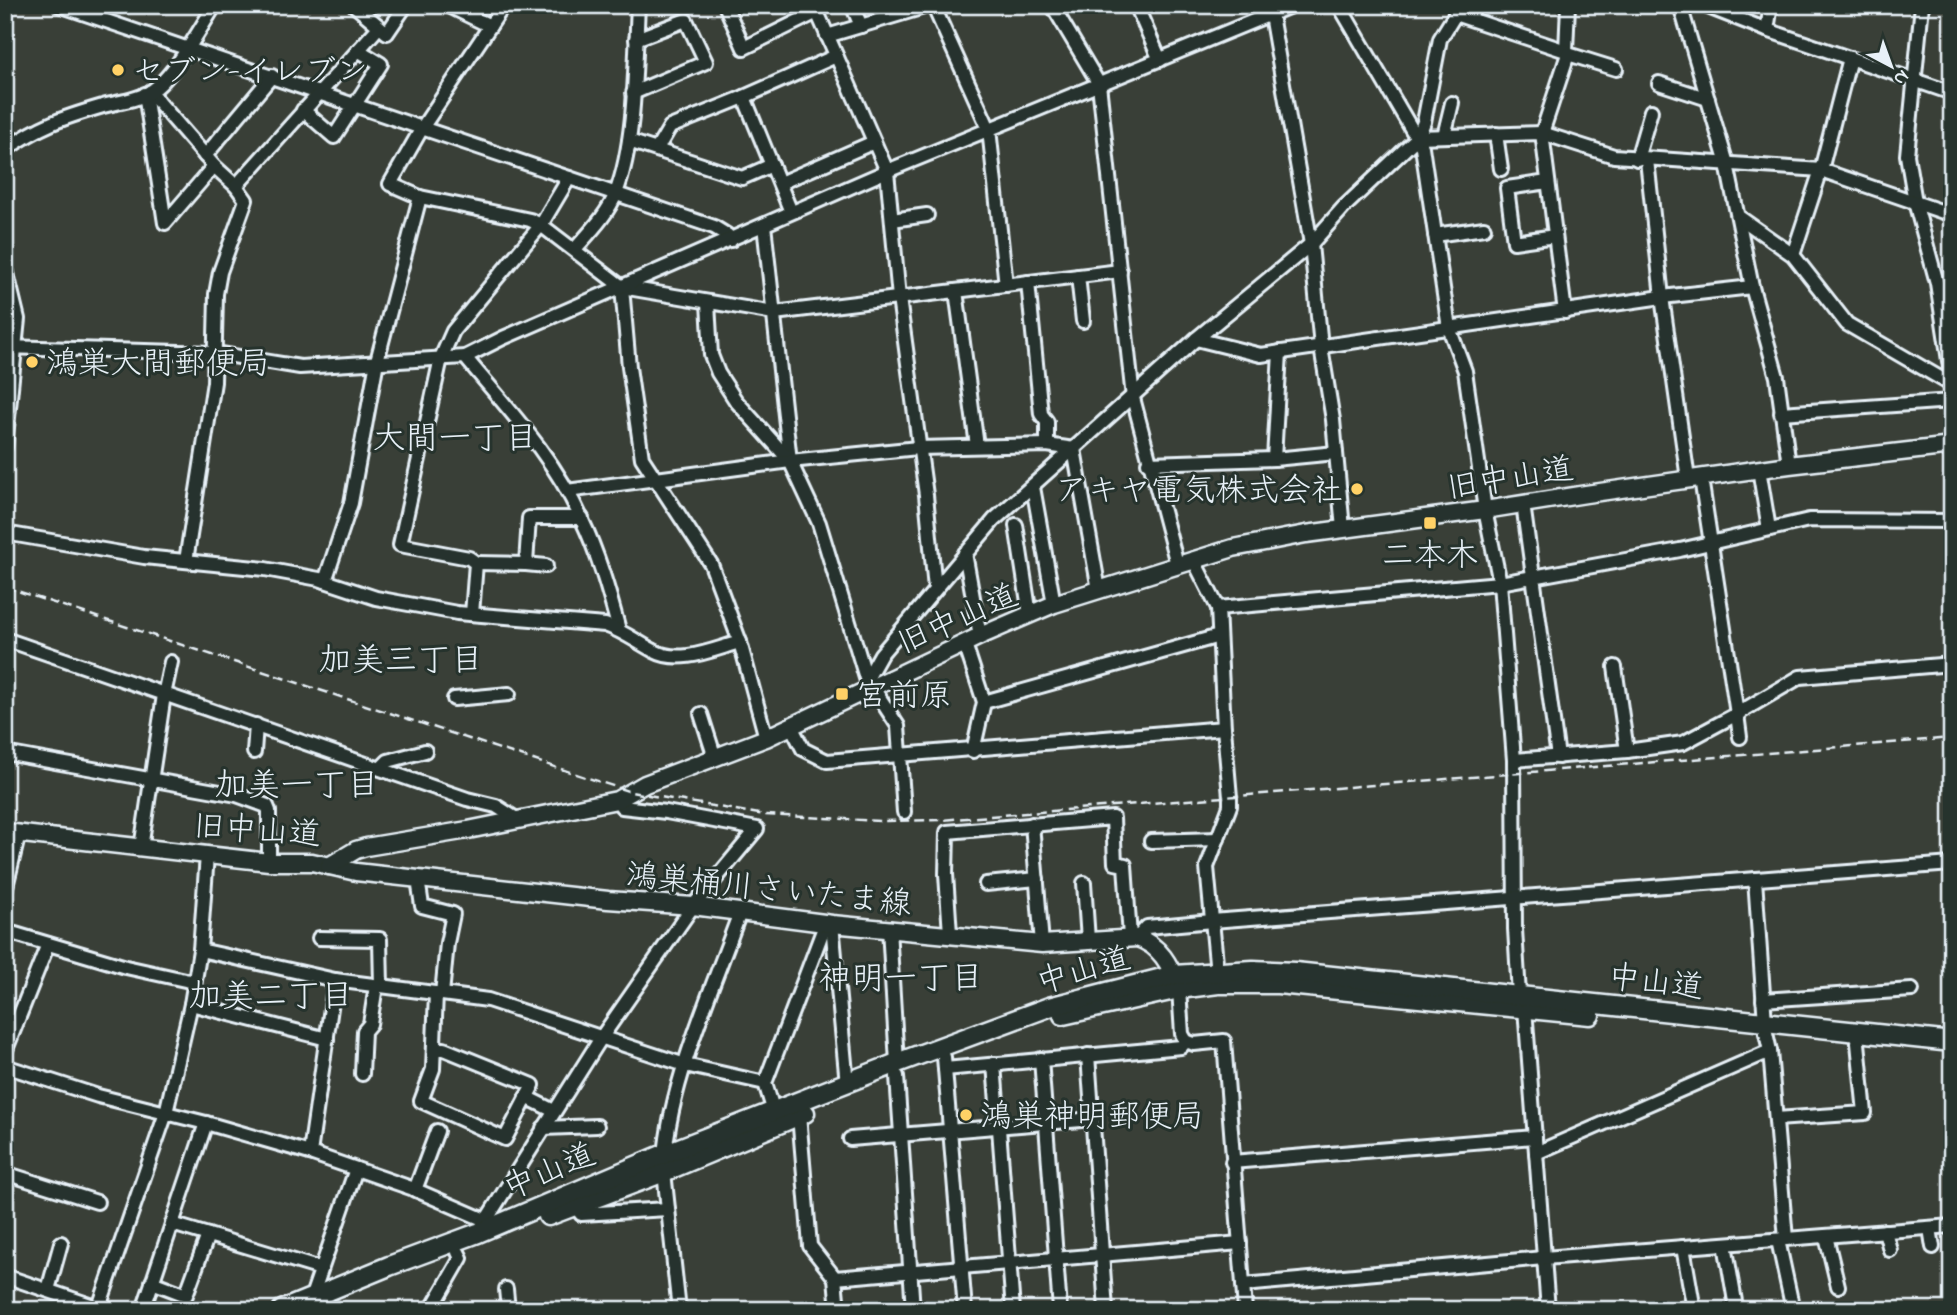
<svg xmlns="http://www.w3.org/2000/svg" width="1957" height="1315" font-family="'Indie Flower','Klee One',sans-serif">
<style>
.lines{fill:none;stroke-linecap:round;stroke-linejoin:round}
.minor-casing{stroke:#e8f1f8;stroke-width:18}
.major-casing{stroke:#e8f1f8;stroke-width:21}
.highway-casing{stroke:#e8f1f8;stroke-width:23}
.minor{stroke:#26332d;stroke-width:12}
.major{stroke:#26332d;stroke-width:16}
.highway{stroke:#26332d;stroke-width:18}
.rail{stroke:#e8f1f8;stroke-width:2.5;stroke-dasharray:10 5;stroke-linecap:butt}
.poi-dot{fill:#ffd166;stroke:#26332d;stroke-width:2.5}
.labels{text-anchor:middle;stroke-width:6;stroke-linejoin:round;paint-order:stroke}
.poi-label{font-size:32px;fill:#e8f1f8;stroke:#26332d;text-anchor:start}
.street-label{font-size:32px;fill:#e8f1f8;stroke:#26332d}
.neighbourhood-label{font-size:33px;fill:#e8f1f8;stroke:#26332d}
</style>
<rect width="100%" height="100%" fill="#393f37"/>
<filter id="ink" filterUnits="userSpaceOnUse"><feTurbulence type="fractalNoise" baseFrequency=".0143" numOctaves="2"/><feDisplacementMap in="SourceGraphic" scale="14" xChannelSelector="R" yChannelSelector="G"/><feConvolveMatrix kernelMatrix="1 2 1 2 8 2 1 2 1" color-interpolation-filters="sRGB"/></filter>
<g filter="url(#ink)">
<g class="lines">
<defs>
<g id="minor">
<path d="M59,5L714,227L727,235L731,240"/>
<path d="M354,5L387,33L406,5"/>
<path d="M447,5L490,26"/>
<path d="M504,5L422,128L390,184L420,197L530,220L541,225L622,287L774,313L1120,271"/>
<path d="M725,5L744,48L817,12"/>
<path d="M814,5L887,171L899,298L926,495L935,589"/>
<path d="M852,5L861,26"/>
<path d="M933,5L989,129L1006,285"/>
<path d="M1052,5L1099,84L1133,398L1177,564"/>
<path d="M1136,5L1160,60"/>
<path d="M1266,5L1271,15L1311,244L1321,347L1333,420L1343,529"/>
<path d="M1339,5L1422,147L1449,328L1465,371L1485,510L1500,583L1514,760L1515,929L1519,995"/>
<path d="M1568,5L1566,51L1568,54"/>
<path d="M1680,5L1727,164L1752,287L1777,377L1789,465"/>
<path d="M1703,5L1767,30L1952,93"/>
<path d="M1922,5L1907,155L1915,202L1937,283L1952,380"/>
<path d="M1455,14L1566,51"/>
<path d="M1767,30L1771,5"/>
<path d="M827,36L931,5"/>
<path d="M1659,83L1708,99"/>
<path d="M150,92L214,166L236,186L246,200L220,272L216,294L214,382L186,561"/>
<path d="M633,93L706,62L686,20L636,39"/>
<path d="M145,94L165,223L214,166"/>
<path d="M744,97L791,212"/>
<path d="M303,110L334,137L381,64L358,50"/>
<path d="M1496,134L1501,169"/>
<path d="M1444,136L1452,103"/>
<path d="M1418,137L1542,133L1614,156L1821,170L1952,215"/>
<path d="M629,141L742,178L772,165"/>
<path d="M657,149L670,127L744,97L836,56"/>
<path d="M5,150C41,125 62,118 103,106C118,102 138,100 150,92C173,78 200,29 215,5"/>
<path d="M205,156L272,76"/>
<path d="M1637,159L1651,111"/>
<path d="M1647,160L1662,297L1688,479"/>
<path d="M1548,182L1507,188L1514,242L1555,236"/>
<path d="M780,183L874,142"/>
<path d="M236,186L379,27"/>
<path d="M1739,217L1793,255L1847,324L1952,385"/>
<path d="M892,220L927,215"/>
<path d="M764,225L790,461"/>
<path d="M1435,235L1484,228"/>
<path d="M575,249C590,232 608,214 616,193C636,142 635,61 638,5"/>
<path d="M1793,255L1821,170L1850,58"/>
<path d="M5,265L18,319L5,447"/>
<path d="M1078,276L1083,321"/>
<path d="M1028,282L1041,414L1047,422V445"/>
<path d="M622,287L629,367L642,458L711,564L740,642L766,738"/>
<path d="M956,291L977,446"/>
<path d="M708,303L711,355L718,373L736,401L790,461L819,523L869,688L877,694L898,726L904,812"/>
<path d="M1565,312L1542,133L1568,54L1616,69"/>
<path d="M1196,339L1261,355L1662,297L1752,287"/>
<path d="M5,347L215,353L300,367L465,357L503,338L887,171L1293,5"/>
<path d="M465,357C507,408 554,457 581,518C598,553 609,592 619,630"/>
<path d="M1781,413L1952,401"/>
<path d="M1074,449L1099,590"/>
<path d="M1274,459L1280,352"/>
<path d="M1148,463L1274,459L1336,453"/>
<path d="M1759,469L1769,529"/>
<path d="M1701,478L1737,714L1800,677L1952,664"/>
<path d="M1033,487L1054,604"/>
<path d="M567,491L790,461L918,448L1047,445L1074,449"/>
<path d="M1523,504L1558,757"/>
<path d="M1016,525L1030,615"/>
<path d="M5,533L144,557L265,569L319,579L376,598L457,613L605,625C623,631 637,642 654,651C680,665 714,649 740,642"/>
<path d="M965,553L980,636"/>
<path d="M1193,559L1218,608L1224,728L1230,797V806L1207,867L1217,973"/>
<path d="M476,563L526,564"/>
<path d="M546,566L526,564L529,518H582"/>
<path d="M325,581L351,503L377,361L420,197"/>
<path d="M1218,608L1500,583L1680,550L1809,520L1952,521"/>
<path d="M472,614L476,563L469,558L400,545L441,358L453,331L541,225L569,178"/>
<path d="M5,639L467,799L496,806L518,820"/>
<path d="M965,644L984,702L973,751"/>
<path d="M1615,667L1627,751"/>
<path d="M868,677L881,654L994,520L1196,339L1311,244L1344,207L1418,137L1424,122L1440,39L1461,5"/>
<path d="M454,699L509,694"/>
<path d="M984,702L1219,636"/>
<path d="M701,714L715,758"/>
<path d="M791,726L803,749L827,761L1224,728"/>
<path d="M254,752L256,725"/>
<path d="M5,753L237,795L267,806L269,811V862"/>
<path d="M1514,760L1627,751L1683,743L1737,714L1740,737"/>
<path d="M381,768L388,761L425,751"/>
<path d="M1032,824L1042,944"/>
<path d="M1151,841L1218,839"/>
<path d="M141,848L164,695L171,662"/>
<path d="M418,879L422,906L453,914L447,943L442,994"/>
<path d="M1755,879L1765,1023"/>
<path d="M1084,883L1088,940"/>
<path d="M986,884L1037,879"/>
<path d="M5,891L19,833"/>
<path d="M832,924L847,1084"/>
<path d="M889,928L897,1063"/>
<path d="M5,931L126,967L194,982"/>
<path d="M950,934L946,874L947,832L1113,818L1115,863L1125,865L1130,937"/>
<path d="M319,938L380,939L381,986"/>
<path d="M1137,938L1147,927L1212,921L1952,864"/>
<path d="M200,950L335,980L488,1000L685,1065L765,1083"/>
<path d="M1179,989L1182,1034L1186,1041"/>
<path d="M1763,1000L1912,990"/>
<path d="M191,1004L327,1039"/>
<path d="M1525,1008L1548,1310"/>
<path d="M1766,1033L1770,1051L1786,1239"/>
<path d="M434,1049H444L533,1085L505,1139L421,1101L433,1069L436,993"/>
<path d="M5,1052L48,944"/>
<path d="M1088,1055L1106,1310"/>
<path d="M944,1057L965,1310"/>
<path d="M1041,1059L1060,1310"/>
<path d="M994,1064L1013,1310"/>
<path d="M5,1066L98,1096L206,1123L310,1153L411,1188L485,1220"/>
<path d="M945,1069L1181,1047L1186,1041L1194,1044L1224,1041L1245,1310"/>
<path d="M362,1074L364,1031L370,1024L376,986"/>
<path d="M897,1076L913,1310"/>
<path d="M526,1097L554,1111"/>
<path d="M774,1112L765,1083L822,933L832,924"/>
<path d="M799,1115L810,1246L835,1278L838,1310"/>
<path d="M1776,1119L1865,1113L1858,1043"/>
<path d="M543,1128L597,1126"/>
<path d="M850,1139L1094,1119"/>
<path d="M310,1153L335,980"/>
<path d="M1536,1153L1770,1051"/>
<path d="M1232,1162L1535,1137"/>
<path d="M5,1173L97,1202"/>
<path d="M415,1190L437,1131"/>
<path d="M575,1205L581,1214L668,1209"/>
<path d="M172,1224L321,1269"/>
<path d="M1930,1228L1933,1247"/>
<path d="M1885,1231L1890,1250"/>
<path d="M478,1233L601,1038L693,906L757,829L666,812L622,807L617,800"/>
<path d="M1826,1236L1838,1286"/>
<path d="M1778,1240L1793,1310"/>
<path d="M1725,1244L1736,1307"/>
<path d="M1683,1247L1694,1310"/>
<path d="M5,1276L99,1308"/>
<path d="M835,1278L1240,1243"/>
<path d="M152,1282L186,1295L208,1235"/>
<path d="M1243,1285L1544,1258L1952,1226"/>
<path d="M506,1289L508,1310"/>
<path d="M48,1290L61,1243"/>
<path d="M311,1299L356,1169"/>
<path d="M98,1310L166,1113L191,1004L200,950L207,855"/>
<path d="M143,1310L206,1123"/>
<path d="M431,1310L461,1258L458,1252"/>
<path d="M679,1310L664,1172C666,1089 712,991 740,912"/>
</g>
<g id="major">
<path d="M5,832L269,862H312L356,872L608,900L693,906L832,924L1042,944L1137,938C1160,945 1170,965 1178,986"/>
<path d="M329,866L356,850L366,847L468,830L617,800L645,784L766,738L980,636L1054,604L1233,548L1306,534L1485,510L1586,494L1789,465L1952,446"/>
</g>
<g id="highway">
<path d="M1063,1015L1179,989L1218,984H1278L1590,1015"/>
<path d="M548,1216L664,1172L805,1113"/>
<path d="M282,1310L389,1266L478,1233L664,1154L897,1063L1049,1007L1174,975L1253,970L1295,972L1952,1042"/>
</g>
</defs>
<use href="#minor" class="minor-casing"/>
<use href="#major" class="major-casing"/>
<use href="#highway" class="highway-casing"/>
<use href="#minor" class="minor"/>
<use href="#major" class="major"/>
<use href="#highway" class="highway"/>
<path class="rail" d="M5,587L631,792L765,815L882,821L941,820L1952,738"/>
</g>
</g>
<g class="poi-dot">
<circle cx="118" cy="70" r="7"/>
<circle cx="32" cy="362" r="7"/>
<circle cx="1357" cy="489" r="7"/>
<rect x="1423" y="516" width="14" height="14" rx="3.5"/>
<rect x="835" y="687" width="14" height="14" rx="3.5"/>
<circle cx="966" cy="1115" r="7"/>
</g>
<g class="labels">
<g class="poi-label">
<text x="132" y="81">セブン-イレブン</text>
<text x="46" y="373">鴻巣大間郵便局</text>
<text x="1343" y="500" text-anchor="end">アキヤ電気株式会社</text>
<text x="1430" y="565" text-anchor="middle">二本木</text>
<text x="856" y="705">宮前原</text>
<text x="980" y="1126">鴻巣神明郵便局</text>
</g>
<g class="street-label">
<text transform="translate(1510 477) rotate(-9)" y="11">旧中山道</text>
<text transform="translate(957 618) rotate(-24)" y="11">旧中山道</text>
<text transform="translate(257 829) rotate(4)" y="11">旧中山道</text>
<text transform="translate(769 888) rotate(6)" y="11">鴻巣桶川さいたま線</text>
<text transform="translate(1083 969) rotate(-16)" y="11">中山道</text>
<text transform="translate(1656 981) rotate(7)" y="11">中山道</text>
<text transform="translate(549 1170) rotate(-23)" y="11">中山道</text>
</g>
<g class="neighbourhood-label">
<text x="455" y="448">大間一丁目</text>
<text x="401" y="670">加美三丁目</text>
<text x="297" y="795">加美一丁目</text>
<text x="901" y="988">神明一丁目</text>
<text x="271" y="1006">加美二丁目</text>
</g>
</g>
<rect width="1957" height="1315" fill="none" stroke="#26332d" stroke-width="28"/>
<rect x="14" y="14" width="1929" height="1287" fill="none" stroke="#e8f1f8" stroke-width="2.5" filter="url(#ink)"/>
<g transform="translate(1891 66) rotate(139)" stroke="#26332d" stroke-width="5" paint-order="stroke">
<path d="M0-5L12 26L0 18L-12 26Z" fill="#e8f1f8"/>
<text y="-10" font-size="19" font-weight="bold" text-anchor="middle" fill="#e8f1f8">N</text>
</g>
</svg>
